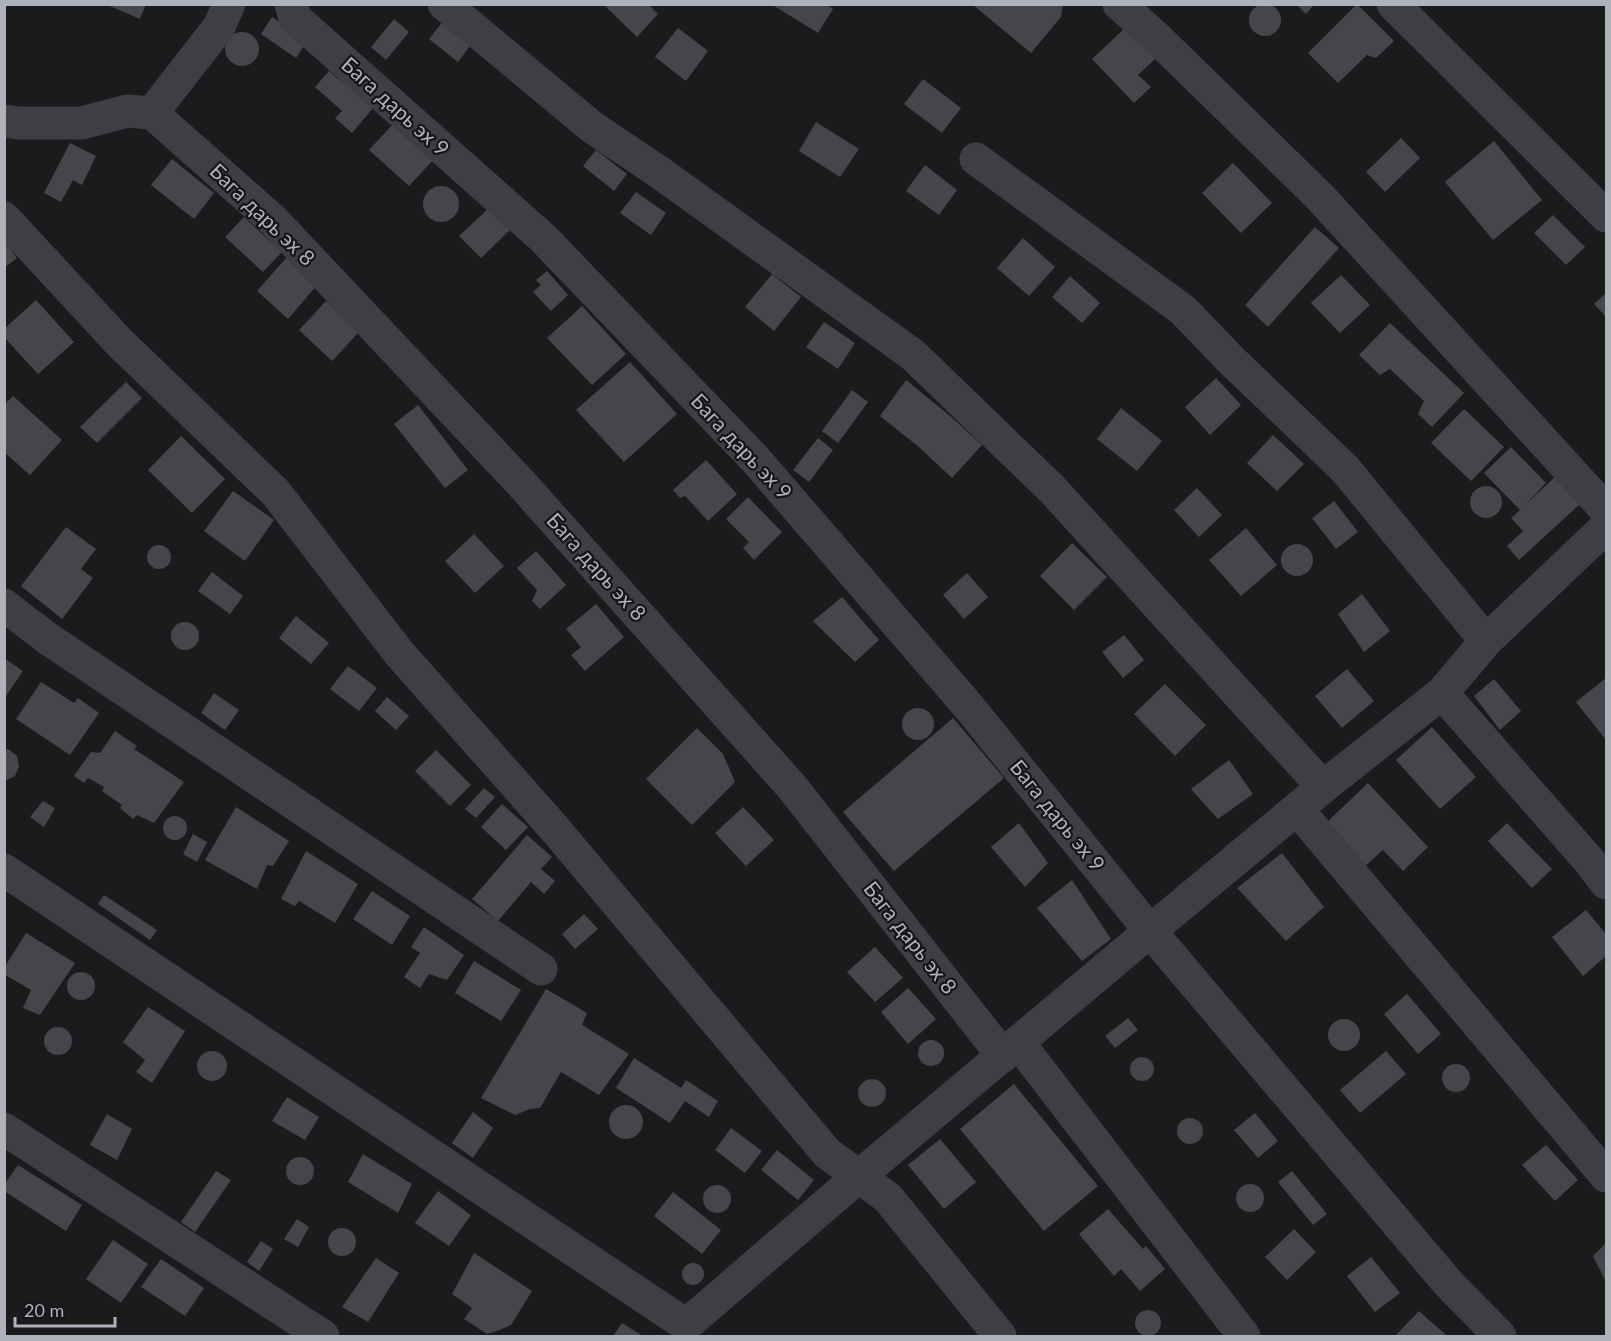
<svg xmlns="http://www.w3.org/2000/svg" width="1611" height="1341" font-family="Lato,sans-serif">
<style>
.building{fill:#46464a}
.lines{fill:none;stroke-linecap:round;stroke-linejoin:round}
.minor{stroke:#3e3e44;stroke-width:33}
.labels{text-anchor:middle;stroke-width:4.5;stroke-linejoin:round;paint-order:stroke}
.street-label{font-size:21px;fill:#afb1bb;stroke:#161618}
</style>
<rect width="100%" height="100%" fill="#1b1b1d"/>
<g class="building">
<path d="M105,4H146L140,19Z"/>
<path d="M603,4H648L658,14L637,37Z"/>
<path d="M771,4H826L833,9L818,33Z"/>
<path d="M972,4H1063L1061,17L1031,53Z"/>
<path d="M1296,4H1315L1306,14Z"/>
<path d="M1357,4L1394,41L1376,58L1367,55L1338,83L1308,53Z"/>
<circle cx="1265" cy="20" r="16"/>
<path d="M448,15L477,37L458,62L429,39Z"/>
<path d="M272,17L301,37L304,46L296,58L261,34Z"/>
<path d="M394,19L409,32L386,60L371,47Z"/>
<path d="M678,28L708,51L686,81L655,57Z"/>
<path d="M1125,28L1155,59L1138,75L1151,87L1134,103L1092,59Z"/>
<circle cx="242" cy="49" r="17"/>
<path d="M329,71L338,79L346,71L374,107L352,133L335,118L342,111L315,87Z"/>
<path d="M923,79L961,108L942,133L904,104Z"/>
<path d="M396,121L436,157L409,186L369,150Z"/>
<path d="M816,122L859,149L840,177L799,151Z"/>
<path d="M1401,138L1420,158L1385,192L1366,172Z"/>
<path d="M1494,141L1542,200L1493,240L1445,182Z"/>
<path d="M70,143L96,156L82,185L73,180L61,202L44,193Z"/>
<path d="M596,150L627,174L614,191L583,166Z"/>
<path d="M172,159L214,193L194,219L151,185Z"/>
<path d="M1233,163L1272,203L1241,233L1202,193Z"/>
<path d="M925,165L957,190L939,215L906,191Z"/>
<circle cx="441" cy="204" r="18"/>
<path d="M636,192L666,213L651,235L620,213Z"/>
<path d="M489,208L510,230L481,258L459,236Z"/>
<path d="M1553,215L1585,247L1566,265L1534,233Z"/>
<path d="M244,217L282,252L263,272L225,237Z"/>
<path d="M1315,227L1339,248L1268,327L1245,305Z"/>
<path d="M1023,238L1055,267L1029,296L997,268Z"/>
<path d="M4,241L17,258L4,268Z"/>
<path d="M287,257L318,284L288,319L257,291Z"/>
<path d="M547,271L568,295L551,311L533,292L541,285L536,280Z"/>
<path d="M772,274L801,297L774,331L745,307Z"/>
<path d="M1341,275L1370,305L1340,333L1311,303Z"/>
<path d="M1070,276L1100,303L1082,323L1052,297Z"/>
<path d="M1606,293V317L1594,304Z"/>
<path d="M36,300L74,342L38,374L4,337V329Z"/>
<path d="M326,301L359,332L332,361L299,330Z"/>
<path d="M582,306L626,354L592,385L547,338Z"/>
<path d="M824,322L855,343L838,369L806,347Z"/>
<path d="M1390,323L1464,393L1432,427L1418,414L1424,401L1390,369L1380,375L1359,355Z"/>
<path d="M630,362L677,414L624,462L576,410Z"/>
<path d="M1216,378L1241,405L1210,435L1185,407Z"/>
<path d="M906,380L949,415L982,445L952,478L919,447L880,416Z"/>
<path d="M126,382L142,398L97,443L80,427Z"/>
<path d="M852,390L868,402L838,443L822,431Z"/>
<path d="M13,396L62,440L30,475L4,452V405Z"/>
<path d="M418,405L468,470L445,488L394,424Z"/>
<path d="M1121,408L1162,441L1137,471L1097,439Z"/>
<path d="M1464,409L1504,447L1471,481L1431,443Z"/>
<path d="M1273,435L1304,464L1277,491L1247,463Z"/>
<path d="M181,436L225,479L192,513L148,470Z"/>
<path d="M818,438L833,450L809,482L793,470Z"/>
<path d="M1511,447L1546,483L1524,506L1555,477L1580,504L1519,560L1507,546L1523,531L1511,518L1520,510L1484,473Z"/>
<path d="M706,460L737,494L708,521L685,496L680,498L673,490Z"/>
<circle cx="1486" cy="502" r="16"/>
<path d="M1197,488L1222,515L1199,537L1174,510Z"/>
<path d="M233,491L274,520L245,561L204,531Z"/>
<path d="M748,497L782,532L754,560L743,548L749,542L726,519Z"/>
<path d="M1334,501L1358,532L1336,549L1312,518Z"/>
<path d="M66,527L96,549L81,569L93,578L62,619L21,586Z"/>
<path d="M1246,528L1277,565L1241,596L1209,560Z"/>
<path d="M474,534L504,566L475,593L445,561Z"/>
<path d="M1072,543L1107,577L1074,610L1040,576Z"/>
<circle cx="1297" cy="560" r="16"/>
<circle cx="159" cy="557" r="12"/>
<path d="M536,551L566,585L540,609L532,601L537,590L517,568Z"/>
<path d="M212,572L243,596L230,614L198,591Z"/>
<path d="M967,573L988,597L964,619L943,595Z"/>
<path d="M1362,594L1390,631L1364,652L1338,614Z"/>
<path d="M842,597L879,640L855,662L813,621Z"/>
<path d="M596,604L624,637L585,671L571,655L581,647L566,629Z"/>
<path d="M296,616L329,643L311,664L279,638Z"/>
<circle cx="185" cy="636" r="14"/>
<path d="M1124,635L1144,660L1123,678L1102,652Z"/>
<path d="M4,658L23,671L4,699Z"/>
<path d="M348,666L377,688L359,711L330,689Z"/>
<path d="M1347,669L1374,701L1342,728L1315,696Z"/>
<path d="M1606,678V740L1576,702Z"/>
<path d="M1494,679L1521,711L1500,730L1474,696Z"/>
<path d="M41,682L74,703L78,698L99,713L70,755L16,719Z"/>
<path d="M1165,684L1206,725L1175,756L1134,714Z"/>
<path d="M214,693L239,710L225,730L201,713Z"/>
<path d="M387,697L409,716L396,730L375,711Z"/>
<circle cx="918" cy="724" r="16"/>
<path d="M953,718L1004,778L894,871L843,812Z"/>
<path d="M1432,727L1476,777L1440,809L1396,760Z"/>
<path d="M697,728L723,754L735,782L692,825L646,779Z"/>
<path d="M115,731L137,746L134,749L184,782L154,823L137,815L133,819L120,808L122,805L102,791L104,787L88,778L84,783L74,776L91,752L100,753Z"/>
<path d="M4,749H8L17,756L19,766L15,776L4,781Z"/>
<path d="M436,750L471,785L450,806L415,771Z"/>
<path d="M1229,760L1253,794L1218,819L1191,789Z"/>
<path d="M1368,783L1428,847L1403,871L1383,850L1364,867L1324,825Z"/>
<path d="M484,788L495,797L476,818L465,809Z"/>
<path d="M43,801L55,808L44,827L30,817Z"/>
<path d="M502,804L528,827L506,850L481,827Z"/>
<path d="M236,807L289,841L273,866L267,865L257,889L205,860Z"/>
<path d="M743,807L774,840L746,866L715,833Z"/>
<circle cx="175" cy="828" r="12"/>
<path d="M1019,823L1048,863L1025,887L991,847Z"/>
<path d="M1507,823L1552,869L1532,888L1488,841Z"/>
<path d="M193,834L207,842L197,862L183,854Z"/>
<path d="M527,835L552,857L541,869L555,881L544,894L531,882L498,921L472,899Z"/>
<path d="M306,851L358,884L335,923L299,901L295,906L281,899Z"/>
<path d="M1282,853L1324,907L1286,941L1237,888Z"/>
<path d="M1072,880L1111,939L1082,961L1037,908Z"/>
<path d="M372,891L410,916L392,945L353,919Z"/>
<path d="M104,895L157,930L150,940L98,904Z"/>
<path d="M1586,910L1606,934V956L1583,976L1552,937Z"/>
<path d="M584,914L598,929L575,949L562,934Z"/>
<path d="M424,927L464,955L447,980L429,974L420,988L404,977L420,953L411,947Z"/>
<path d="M26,933L75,963L40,1015L23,1008L31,990L4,974V968Z"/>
<path d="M875,947L903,978L875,1002L847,972Z"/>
<path d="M474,961L521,990L501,1021L455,993Z"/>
<circle cx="81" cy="986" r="14"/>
<path d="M908,988L936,1019L908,1044L881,1012Z"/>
<path d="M546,989L587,1013L582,1025L629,1054L599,1095L561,1072L540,1108L530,1109L515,1115L481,1098Z"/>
<path d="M1407,994L1441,1034L1418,1054L1384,1014Z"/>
<path d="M148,1007L185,1031L152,1083L136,1072L145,1060L123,1042Z"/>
<path d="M1128,1018L1138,1030L1115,1048L1105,1036Z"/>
<circle cx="1344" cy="1035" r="16"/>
<circle cx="58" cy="1041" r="14"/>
<circle cx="931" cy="1053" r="13"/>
<path d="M1386,1051L1406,1074L1360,1113L1340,1090Z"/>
<circle cx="212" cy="1066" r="15"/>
<circle cx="1142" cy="1069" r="12"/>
<path d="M634,1058L681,1088L686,1080L718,1101L709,1117L685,1101L670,1123L616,1088Z"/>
<circle cx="1456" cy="1078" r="14"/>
<circle cx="872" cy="1093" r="14"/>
<path d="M1014,1084L1098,1186L1044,1231L960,1129Z"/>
<path d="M287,1097L319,1117L305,1140L272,1121Z"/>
<circle cx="626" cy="1122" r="17"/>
<path d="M473,1112L493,1128L473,1158L452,1143Z"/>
<path d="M1255,1113L1278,1141L1258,1158L1234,1130Z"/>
<path d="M107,1114L132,1129L117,1160L90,1145Z"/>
<circle cx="1190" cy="1131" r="13"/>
<path d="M731,1128L762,1151L745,1173L715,1150Z"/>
<path d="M940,1139L976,1182L944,1209L908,1165Z"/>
<path d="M1546,1145L1578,1180L1555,1201L1522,1165Z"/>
<path d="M777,1150L814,1180L798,1200L761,1170Z"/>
<path d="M363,1154L412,1184L398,1213L348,1182Z"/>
<circle cx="300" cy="1171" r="14"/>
<path d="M18,1165L82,1205L66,1231L4,1191V1185Z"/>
<path d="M216,1171L231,1180L195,1232L181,1222Z"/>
<path d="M1292,1171L1327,1214L1313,1225L1278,1182Z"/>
<circle cx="1250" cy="1198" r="14"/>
<circle cx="717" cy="1199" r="14"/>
<path d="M438,1191L471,1215L449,1246L415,1223Z"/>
<path d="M673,1192L721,1230L702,1254L654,1216Z"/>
<path d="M1108,1209L1143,1249L1146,1246L1165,1269L1140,1291L1121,1269L1114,1276L1079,1234Z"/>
<path d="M297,1219L309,1227L298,1247L284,1239Z"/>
<circle cx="342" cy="1242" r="14"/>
<path d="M1294,1229L1316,1252L1287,1280L1265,1257Z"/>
<path d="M113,1240L148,1264L121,1303L86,1279Z"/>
<path d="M261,1241L273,1249L259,1271L247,1262Z"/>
<path d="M1606,1243V1282L1593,1256Z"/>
<path d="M474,1253L532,1291L511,1325L500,1330L487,1334L464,1319L472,1308L452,1294Z"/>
<path d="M1371,1257L1400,1293L1375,1312L1347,1276Z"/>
<path d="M376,1258L399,1273L368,1322L342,1307Z"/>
<path d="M161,1259L204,1288L185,1316L141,1287Z"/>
<circle cx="693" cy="1274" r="11"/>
<circle cx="1148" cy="1323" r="13"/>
<path d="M1419,1311L1447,1336H1398L1396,1335Z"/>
<path d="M622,1323L643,1336H613Z"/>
</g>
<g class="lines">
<g class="minor">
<path d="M291,4L295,18L543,238L755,459L969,707L1150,931L1448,1283L1500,1336"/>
<path d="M444,4L592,127L659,172L913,355L1052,489L1323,787"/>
<path d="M1119,4L1157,38L1319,196L1606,510"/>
<path d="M1393,4L1606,216"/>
<path d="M152,113L273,220L520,482L792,787L1003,1056"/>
<path d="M4,121L18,123H82L127,111L152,113L219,27L229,4"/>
<path d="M976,159L1183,310L1230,359L1345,469L1486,641"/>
<path d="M4,218L119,342L276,493L399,653L554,828L827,1153L888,1198L1000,1336"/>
<path d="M4,605L47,638L541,969"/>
<path d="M1442,693L1591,863L1606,883"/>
<path d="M1297,809L1606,1176"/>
<path d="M4,870L686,1325L858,1177L1150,931L1323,787L1442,693L1486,641L1606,527"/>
<path d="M1018,1042L1244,1336"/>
<path d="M4,1129L323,1336"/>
</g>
</g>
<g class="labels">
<g class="street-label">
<text transform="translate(395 107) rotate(42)" y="7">Бага дарь эх 9</text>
<text transform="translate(262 215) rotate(44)" y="7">Бага дарь эх 8</text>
<text transform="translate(741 447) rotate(47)" y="7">Бага дарь эх 9</text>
<text transform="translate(596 567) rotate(48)" y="7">Бага дарь эх 8</text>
<text transform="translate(1057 816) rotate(51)" y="7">Бага дарь эх 9</text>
<text transform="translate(910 938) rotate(52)" y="7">Бага дарь эх 8</text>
</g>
</g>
<rect width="1611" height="1341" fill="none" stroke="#afb1bb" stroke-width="12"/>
<path d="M15 1317v9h100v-9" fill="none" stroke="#afb1bb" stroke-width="3"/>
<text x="24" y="1317" font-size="18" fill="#afb1bb" stroke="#161618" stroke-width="4.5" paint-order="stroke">20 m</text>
</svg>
